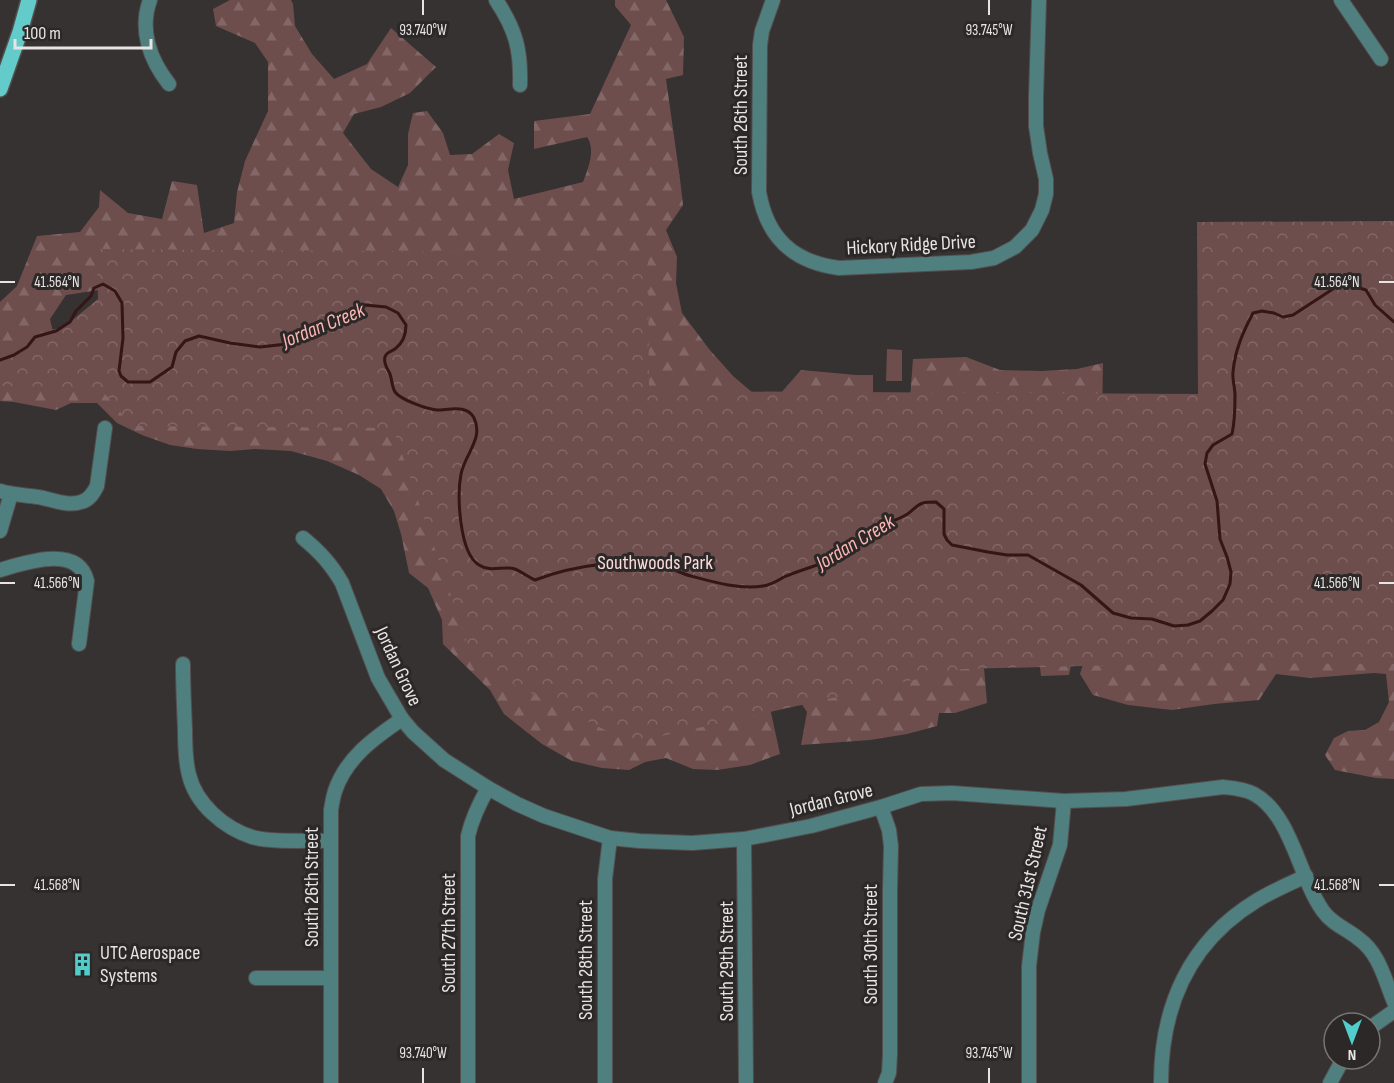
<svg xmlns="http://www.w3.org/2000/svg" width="1394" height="1083" font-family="'Sofia Sans Condensed',sans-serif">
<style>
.forest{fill:url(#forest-firs)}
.park{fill:url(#park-crowns)}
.garden{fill:#6d4e4d}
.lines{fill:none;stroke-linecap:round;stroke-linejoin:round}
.stream{stroke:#361515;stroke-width:3}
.minor-casing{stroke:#524f4e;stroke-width:16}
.major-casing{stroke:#524f4e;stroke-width:18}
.minor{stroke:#507f7f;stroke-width:14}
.major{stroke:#63cbca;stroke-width:15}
.ticks{fill:none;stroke:#e7e5e4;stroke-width:2}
.labels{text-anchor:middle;stroke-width:6;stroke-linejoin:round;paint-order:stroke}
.street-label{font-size:20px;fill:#e7e5e4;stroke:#2c2828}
.park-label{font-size:20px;fill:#fadcdb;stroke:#2c2828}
.poi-label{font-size:20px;fill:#e7e5e4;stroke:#2c2828;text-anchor:start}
.water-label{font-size:21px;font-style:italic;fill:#feb6b3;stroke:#2c2828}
.ticks-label{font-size:15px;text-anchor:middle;fill:#e7e5e4;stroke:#2c2828;stroke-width:6;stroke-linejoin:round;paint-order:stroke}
</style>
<defs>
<pattern id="forest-firs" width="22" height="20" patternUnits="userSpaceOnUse" patternTransform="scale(1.5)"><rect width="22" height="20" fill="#6d4e4d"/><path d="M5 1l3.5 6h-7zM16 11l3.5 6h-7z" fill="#826766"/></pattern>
<pattern id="park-crowns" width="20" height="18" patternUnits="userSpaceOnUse" patternTransform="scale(1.5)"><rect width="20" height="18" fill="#6d4e4d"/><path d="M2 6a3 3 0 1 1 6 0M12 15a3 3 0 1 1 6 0" fill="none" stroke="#826766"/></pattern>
</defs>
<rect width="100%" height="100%" fill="#363231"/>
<g class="forest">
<path d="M230,0H291L293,4L295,26L312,54L334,79L367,64L391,28L436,67L410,93L381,107L354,114L343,133L371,169L398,187L408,165V134L413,113L427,111L443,133L450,155L472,154L499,134L514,143L508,170L514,199L583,182C588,169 596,150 587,137L534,149V121L590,114L631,25L615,6V0H666L684,37L683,75L666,79L680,179L683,205L666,230L677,257L676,283L682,313L709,349L733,376L753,393L780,394L801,370L856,375H873V398L910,399L913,359L966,357L1000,370L1041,371L1077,369L1103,363L1099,592L1049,560L1008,546L951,534L961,519L979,500L947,489L922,486L900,494L898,508L873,514L860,529L823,556L792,570L765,579L727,578L680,562L640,560L580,561L532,571L490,558L477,540L472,503L470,467L486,427L487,407L477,395L462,389L423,391L412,375L408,350L410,330L423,303L420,289L404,280L391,293L356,298L322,315L304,331L246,341L191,334L162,343L125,363L117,357L126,342L130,321L144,302L136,293L119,287L66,295L50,319L54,336L73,323L95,312L110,297L122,312L105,327L96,344L101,371L112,384L138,381L157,385L199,351L224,355L253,354L284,356L325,342L351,329L368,314L388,313L393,322L391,332L375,347L368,387L389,405L417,417L458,418L461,441L452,485L450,517L452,543L466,567L496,582L531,591L554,583L604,573H668L686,579L709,591L735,597H762L834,567L888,532L914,527L932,537L945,549L948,563L968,558L1007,563H1032L1066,583L1083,604L1069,625L1075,646L1069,675L1041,676L1037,642L1016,647L1013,662H1003L998,654L983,656L987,703L955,713H939L937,726L907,734L870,740L801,745L807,712C802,704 795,696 792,687C784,668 784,645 769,629L762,634L766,658L765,685L780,754L750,765L717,770L693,769L666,758L645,762L629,770L602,768L572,761L542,744L504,714L490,690L443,644L442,620L428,588L409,573L401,534L394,511L381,489L359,475L327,461L291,451L255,449L230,451L197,449L170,445L142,435L117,423L97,403H71L56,410L14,402L0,401V302L17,286L37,236L80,232L99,207L100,190L128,213L162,219L172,181L197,185L204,233L234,223L237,192L245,161L268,111V62L255,43L216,26L213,9Z"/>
<path d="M1394,331V779L1376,778L1335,770L1325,755L1334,738L1348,731L1365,730L1379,722L1389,702L1386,674L1374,673L1310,678L1276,674L1259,700L1214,704L1172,710L1128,705L1093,695L1080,674L1091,639Z"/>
</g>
<path class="park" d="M1394,221V664L1199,663L962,669L631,743L475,665L393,428L132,426L99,387L0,386V360L21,353L33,334L64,327L98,299L97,249L648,253L649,391L1198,394L1197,222Z"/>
<path class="garden" d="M887,349L902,350V381H886Z"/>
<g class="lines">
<path class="stream" d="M0,360L14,355L27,347L35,337L56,331L70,322L76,311L91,296L94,288L103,284L115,291L122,303L123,338L119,371L121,376L128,382H150L172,367L176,352L185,341L199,336L230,343L260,347L287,344L328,328L346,313L354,308L365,305L386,307L398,313L406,325C406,334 403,343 395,349C392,351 386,352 385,357C383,364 388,369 390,374C392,380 392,387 395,392C401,400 427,409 437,410C449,410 467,404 474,418C484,438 465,454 461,474C457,495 459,553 479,565C491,573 504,565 515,569C522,572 528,577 535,580C575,565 623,558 665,567C674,569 682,574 691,576C713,582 741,590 763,586C771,585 777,581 784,577C809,566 836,562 859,545C865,541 869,534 875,530C884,523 895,521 904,516C911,513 916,505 923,503C926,502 932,502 936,502L944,509V534L947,540L952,545L988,552L1007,555H1028L1081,585L1113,613L1131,618L1152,619L1174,626L1188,625L1200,621L1212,611L1223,600L1230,584L1231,572L1227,557L1220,539L1217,501L1205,464L1207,453L1213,445L1232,434C1235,421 1235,408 1235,395C1235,387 1232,380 1233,372C1235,350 1243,332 1253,313L1262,311L1274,313L1283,317L1293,315L1336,287L1350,285L1366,290L1375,305L1394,322"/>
<defs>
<g id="minor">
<path d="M150,0C139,30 150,60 169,84"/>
<path d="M496,0C516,30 521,50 520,85"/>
<path d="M773,0L762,31L760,45L759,192C767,238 793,262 839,268L971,262L994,258L1015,247L1032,230L1042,210L1046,194V179L1040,153L1036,126V97L1039,0"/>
<path d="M1341,0L1381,59"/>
<path d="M0,491C13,495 25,495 38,497C51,499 68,507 81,502C89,500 93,494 97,486L105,428"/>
<path d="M0,531L11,494"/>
<path d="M303,538C320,552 331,564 342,583L378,678L402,719L413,732L444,760L488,788L517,804L544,816L610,838L640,841L692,843L744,839L811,826L881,807L921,794L952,793L1064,801L1126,799L1223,787C1233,788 1245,789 1254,794C1292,815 1299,878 1323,911C1332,924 1347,929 1359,939C1379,953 1385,980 1394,1002"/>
<path d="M0,570C25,563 78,544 87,581L79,644"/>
<path d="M183,664C183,686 184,707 185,729C185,744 185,760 189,775C196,804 224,828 252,837C271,843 309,840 330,841"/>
<path d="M881,807L889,830L891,846L890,890V1054L889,1073L885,1083"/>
<path d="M744,839L746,1083"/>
<path d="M256,978H330"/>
<path d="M1370,1028L1394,1011"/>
<path d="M331,1083V810C332,804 333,797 335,791C346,758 374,738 402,719"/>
<path d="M468,1083V836C472,818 479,804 488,788"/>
<path d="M605,1083V879L610,838"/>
<path d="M1029,1083V966L1033,932L1038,910L1060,845L1064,801"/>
<path d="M1161,1083C1161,1007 1189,942 1256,901C1272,891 1289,884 1306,876"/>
<path d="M1330,1083L1343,1059"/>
</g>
<path id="major" d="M0,89L20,32L29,0"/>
</defs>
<use href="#minor" class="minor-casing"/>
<use href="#major" class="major-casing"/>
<use href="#minor" class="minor"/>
<use href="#major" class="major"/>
</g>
<path class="ticks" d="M423,0V15M989,0V15M0,282H15M1379,282H1394M0,583H15M1379,583H1394M0,885H15M1379,885H1394M423,1068V1083M989,1068V1083"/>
<defs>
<symbol id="building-bare" viewBox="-9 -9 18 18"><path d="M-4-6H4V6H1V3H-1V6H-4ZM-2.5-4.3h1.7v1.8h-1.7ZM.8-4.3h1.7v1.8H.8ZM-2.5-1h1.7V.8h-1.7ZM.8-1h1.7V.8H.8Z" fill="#52cdcc" stroke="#2c2828" stroke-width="2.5" paint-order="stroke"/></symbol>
</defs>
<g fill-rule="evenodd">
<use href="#building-bare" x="66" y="948" width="33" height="33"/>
</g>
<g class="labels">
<g class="street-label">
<text transform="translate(740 115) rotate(-90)" y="7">South 26th Street</text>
<text transform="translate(911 244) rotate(-3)" y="7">Hickory Ridge Drive</text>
<text transform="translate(399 666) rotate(65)" y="7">Jordan Grove</text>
<text transform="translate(831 799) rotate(-14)" y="7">Jordan Grove</text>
<text transform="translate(1027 883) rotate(-77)" y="7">South 31st Street</text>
<text transform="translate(311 887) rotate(-90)" y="7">South 26th Street</text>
<text transform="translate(448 933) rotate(-90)" y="7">South 27th Street</text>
<text transform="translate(870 944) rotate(-90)" y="7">South 30th Street</text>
<text transform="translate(585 960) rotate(-90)" y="7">South 28th Street</text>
<text transform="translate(726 961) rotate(-90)" y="7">South 29th Street</text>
</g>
<g class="park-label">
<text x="655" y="569">Southwoods Park</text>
</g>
<g class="poi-label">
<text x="100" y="959">UTC Aerospace<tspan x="100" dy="23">Systems</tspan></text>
</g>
<g class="water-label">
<text transform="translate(323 325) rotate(-22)" y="7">Jordan Creek</text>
<text transform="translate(855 542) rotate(-31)" y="7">Jordan Creek</text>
</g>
</g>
<g class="ticks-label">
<text x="423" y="35">93.740°W</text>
<text x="989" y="35">93.745°W</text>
<text x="1337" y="287">41.564°N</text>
<text x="57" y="287">41.564°N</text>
<text x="1337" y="588">41.566°N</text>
<text x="57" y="588">41.566°N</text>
<text x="1337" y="890">41.568°N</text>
<text x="57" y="890">41.568°N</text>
<text x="423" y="1058">93.740°W</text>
<text x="989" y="1058">93.745°W</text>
</g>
<g transform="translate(1352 1041) rotate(180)"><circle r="28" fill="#2c2828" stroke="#777473" stroke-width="1.5"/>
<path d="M0-4.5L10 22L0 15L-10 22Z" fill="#52cdcc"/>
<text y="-9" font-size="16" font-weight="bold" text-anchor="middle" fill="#e7e5e4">N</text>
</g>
<path d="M15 39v9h136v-9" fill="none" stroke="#e7e5e4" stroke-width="3"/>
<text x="24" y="39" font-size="18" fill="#e7e5e4" stroke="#2c2828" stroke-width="4.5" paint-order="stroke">100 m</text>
</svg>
